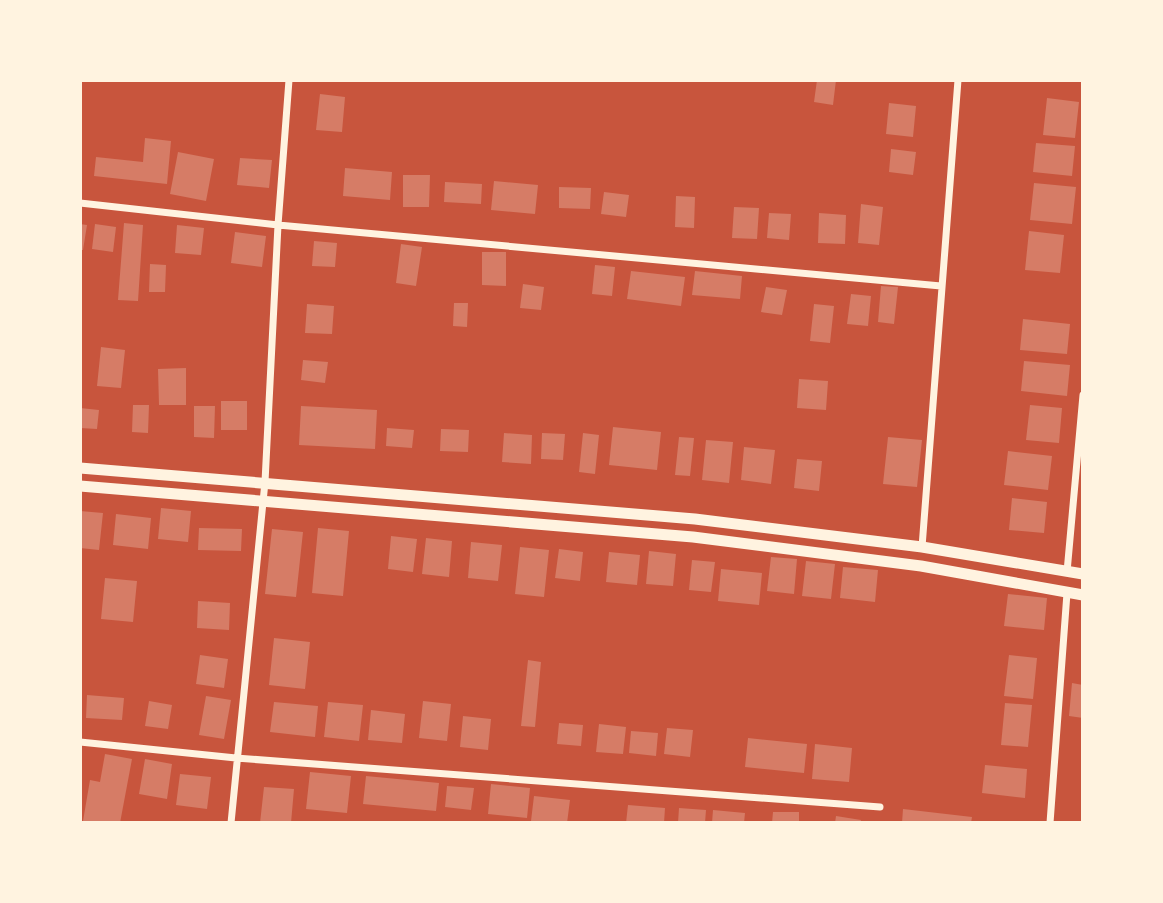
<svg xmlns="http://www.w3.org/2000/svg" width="1163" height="903" font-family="Helvetica,sans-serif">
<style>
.building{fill:#d67c66}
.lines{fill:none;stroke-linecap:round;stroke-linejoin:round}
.minor{stroke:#fff3e0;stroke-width:7}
.primary{stroke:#fff3e0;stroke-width:11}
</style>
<rect width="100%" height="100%" fill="#c8553d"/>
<path class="building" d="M 817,80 L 836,80 L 833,105 L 814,102 Z
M 320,94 L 345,97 L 342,132 L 316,130 Z
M 1047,98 L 1079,102 L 1075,138 L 1043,135 Z
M 889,103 L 916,106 L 913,137 L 886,134 Z
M 145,138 L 171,141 L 167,184 L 94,176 L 96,157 L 143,162 Z
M 1036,143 L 1075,146 L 1072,176 L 1033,172 Z
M 891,149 L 916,152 L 913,175 L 889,172 Z
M 178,152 L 214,159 L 206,201 L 170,194 Z
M 240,158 L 272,160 L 269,188 L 237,185 Z
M 345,168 L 392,172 L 390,200 L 343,196 Z
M 403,175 L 430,175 L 429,207 L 403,207 Z
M 494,181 L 538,185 L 535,214 L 491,210 Z
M 445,182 L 482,184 L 481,204 L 444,202 Z
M 1034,183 L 1076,187 L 1072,224 L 1030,220 Z
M 559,187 L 591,188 L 590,209 L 559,208 Z
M 604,192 L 629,195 L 626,217 L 601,214 Z
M 676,196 L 695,197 L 694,228 L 675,227 Z
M 861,204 L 883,207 L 879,245 L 858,243 Z
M 734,207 L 759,208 L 757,239 L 732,238 Z
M 769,213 L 791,214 L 789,240 L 767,238 Z
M 819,213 L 846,215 L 845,244 L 818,243 Z
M 124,223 L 143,225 L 138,301 L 118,300 Z
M 80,224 L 87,225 L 83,250 L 80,250 Z
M 95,224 L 116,227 L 113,252 L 92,249 Z
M 177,225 L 204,228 L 201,255 L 175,253 Z
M 1029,231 L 1064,235 L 1060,273 L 1025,270 Z
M 235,232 L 266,236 L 262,267 L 231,263 Z
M 314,241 L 337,243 L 335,267 L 312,266 Z
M 401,244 L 422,247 L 416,286 L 396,283 Z
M 482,252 L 506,252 L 506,286 L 482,285 Z
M 150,264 L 166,265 L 165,292 L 149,292 Z
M 595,265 L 615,267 L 612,296 L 592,294 Z
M 631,271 L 685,277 L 681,306 L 627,299 Z
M 695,271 L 742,276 L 740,299 L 692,295 Z
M 523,284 L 544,287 L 541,310 L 520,308 Z
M 881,286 L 898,287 L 894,324 L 878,322 Z
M 766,287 L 787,290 L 782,315 L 761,312 Z
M 851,294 L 871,296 L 868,326 L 847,324 Z
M 454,303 L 468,303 L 467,327 L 453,326 Z
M 307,304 L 334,306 L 332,334 L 305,333 Z
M 814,304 L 834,306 L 830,343 L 810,341 Z
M 1023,319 L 1070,324 L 1067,354 L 1020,350 Z
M 101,347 L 125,350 L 121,388 L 97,386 Z
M 303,360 L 328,362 L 325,383 L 301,380 Z
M 1024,361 L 1070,365 L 1067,396 L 1021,391 Z
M 186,368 L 186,405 L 159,405 L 158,369 Z
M 799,379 L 828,381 L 826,410 L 797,408 Z
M 221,401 L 247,401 L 247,430 L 221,430 Z
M 133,405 L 149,405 L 148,433 L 132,432 Z
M 1030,405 L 1062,408 L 1059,443 L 1026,440 Z
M 194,406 L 215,406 L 214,438 L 194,437 Z
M 301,406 L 377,410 L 375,449 L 299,445 Z
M 80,408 L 99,410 L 97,429 L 80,428 Z
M 613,427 L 661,432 L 657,470 L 609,465 Z
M 387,428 L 414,430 L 412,448 L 386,446 Z
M 441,429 L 469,430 L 468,452 L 440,451 Z
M 504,433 L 532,435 L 531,464 L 502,462 Z
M 542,433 L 565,434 L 563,460 L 541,459 Z
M 583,433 L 599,435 L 595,474 L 579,472 Z
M 679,437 L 694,438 L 690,476 L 675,475 Z
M 888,437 L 922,440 L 917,487 L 883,484 Z
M 706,440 L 733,442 L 729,483 L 702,480 Z
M 744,447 L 775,450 L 771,484 L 741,480 Z
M 1008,451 L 1052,456 L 1048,490 L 1004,485 Z
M 797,459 L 822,461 L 819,491 L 794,488 Z
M 1012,498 L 1047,502 L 1044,533 L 1009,530 Z
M 161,508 L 191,511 L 188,542 L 158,539 Z
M 80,511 L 103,513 L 99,550 L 80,548 Z
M 116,514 L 151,518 L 148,549 L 113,545 Z
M 199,528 L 242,529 L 241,551 L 198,550 Z
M 318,528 L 349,531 L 343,596 L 312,593 Z
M 272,529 L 303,532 L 296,597 L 265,594 Z
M 391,536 L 417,539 L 413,572 L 388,569 Z
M 426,538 L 452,541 L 449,577 L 422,574 Z
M 471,542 L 502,545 L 498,581 L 468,578 Z
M 520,547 L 549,550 L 544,597 L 515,594 Z
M 559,549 L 583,552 L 580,581 L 555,578 Z
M 649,551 L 676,554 L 673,586 L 646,584 Z
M 609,552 L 640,555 L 637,585 L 606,582 Z
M 771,557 L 797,559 L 794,594 L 767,591 Z
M 692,560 L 715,562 L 711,592 L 689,590 Z
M 806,561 L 835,564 L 831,599 L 802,596 Z
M 843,567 L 878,570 L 875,602 L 840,598 Z
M 721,569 L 762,573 L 759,605 L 718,601 Z
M 105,578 L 137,581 L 133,622 L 101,619 Z
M 1008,594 L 1047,598 L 1044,630 L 1004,626 Z
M 198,601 L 230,603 L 229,630 L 197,628 Z
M 274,638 L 310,642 L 305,689 L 269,685 Z
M 200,655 L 228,659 L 224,688 L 196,684 Z
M 1009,655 L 1037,658 L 1033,699 L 1004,696 Z
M 528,660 L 541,662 L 535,727 L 521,726 Z
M 1072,683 L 1083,685 L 1083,718 L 1069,716 Z
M 87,695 L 124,698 L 122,720 L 86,718 Z
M 206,696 L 231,700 L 224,739 L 199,735 Z
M 149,701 L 172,705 L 168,729 L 145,726 Z
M 423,701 L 451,704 L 447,741 L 419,738 Z
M 274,702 L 318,706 L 315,737 L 270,732 Z
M 328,702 L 363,705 L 359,741 L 324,737 Z
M 1005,703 L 1032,705 L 1028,747 L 1001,745 Z
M 371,710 L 405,714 L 402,743 L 368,740 Z
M 463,716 L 491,719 L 488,750 L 460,747 Z
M 559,723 L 583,725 L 581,746 L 557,744 Z
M 599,724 L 626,727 L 623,754 L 596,752 Z
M 667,728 L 693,730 L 690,757 L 664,754 Z
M 631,731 L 658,733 L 656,756 L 629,753 Z
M 748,738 L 807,744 L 804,773 L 745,767 Z
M 815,744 L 852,748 L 849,782 L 812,779 Z
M 105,754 L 132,759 L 120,823 L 83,821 L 90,780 L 100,782 Z
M 145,759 L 172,764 L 167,799 L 139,794 Z
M 985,765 L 1027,769 L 1025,798 L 982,793 Z
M 310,772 L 351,776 L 347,813 L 306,809 Z
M 180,774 L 211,777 L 207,809 L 176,805 Z
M 366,776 L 439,783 L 436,811 L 363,804 Z
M 491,784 L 530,788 L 527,818 L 488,814 Z
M 447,786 L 474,788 L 471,810 L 445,807 Z
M 264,787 L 294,789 L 291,823 L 260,823 Z
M 534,796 L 570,800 L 567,823 L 531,821 Z
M 628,805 L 665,808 L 664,823 L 626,823 Z
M 679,808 L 706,810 L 705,823 L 678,823 Z
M 903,809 L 972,817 L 971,823 L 902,823 Z
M 713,810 L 745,813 L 744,823 L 712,823 Z
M 773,812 L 799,812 L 799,823 L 772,823 Z
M 836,816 L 861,820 L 860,823 L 835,823 Z"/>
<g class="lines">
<path class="minor" d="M 80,203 L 278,225 L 941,286
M 922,547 L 958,80
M 1067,572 L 1083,395
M 80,742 L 236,758 L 880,807
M 231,823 L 265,482 L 278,225 L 289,80
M 1050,823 L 1067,593"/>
<path class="primary" d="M 80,468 L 695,519 L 922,547 L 1083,574
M 80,486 L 693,537 L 921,566 L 1083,595"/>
</g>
<rect width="1163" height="903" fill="none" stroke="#fff3e0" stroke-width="164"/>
</svg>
